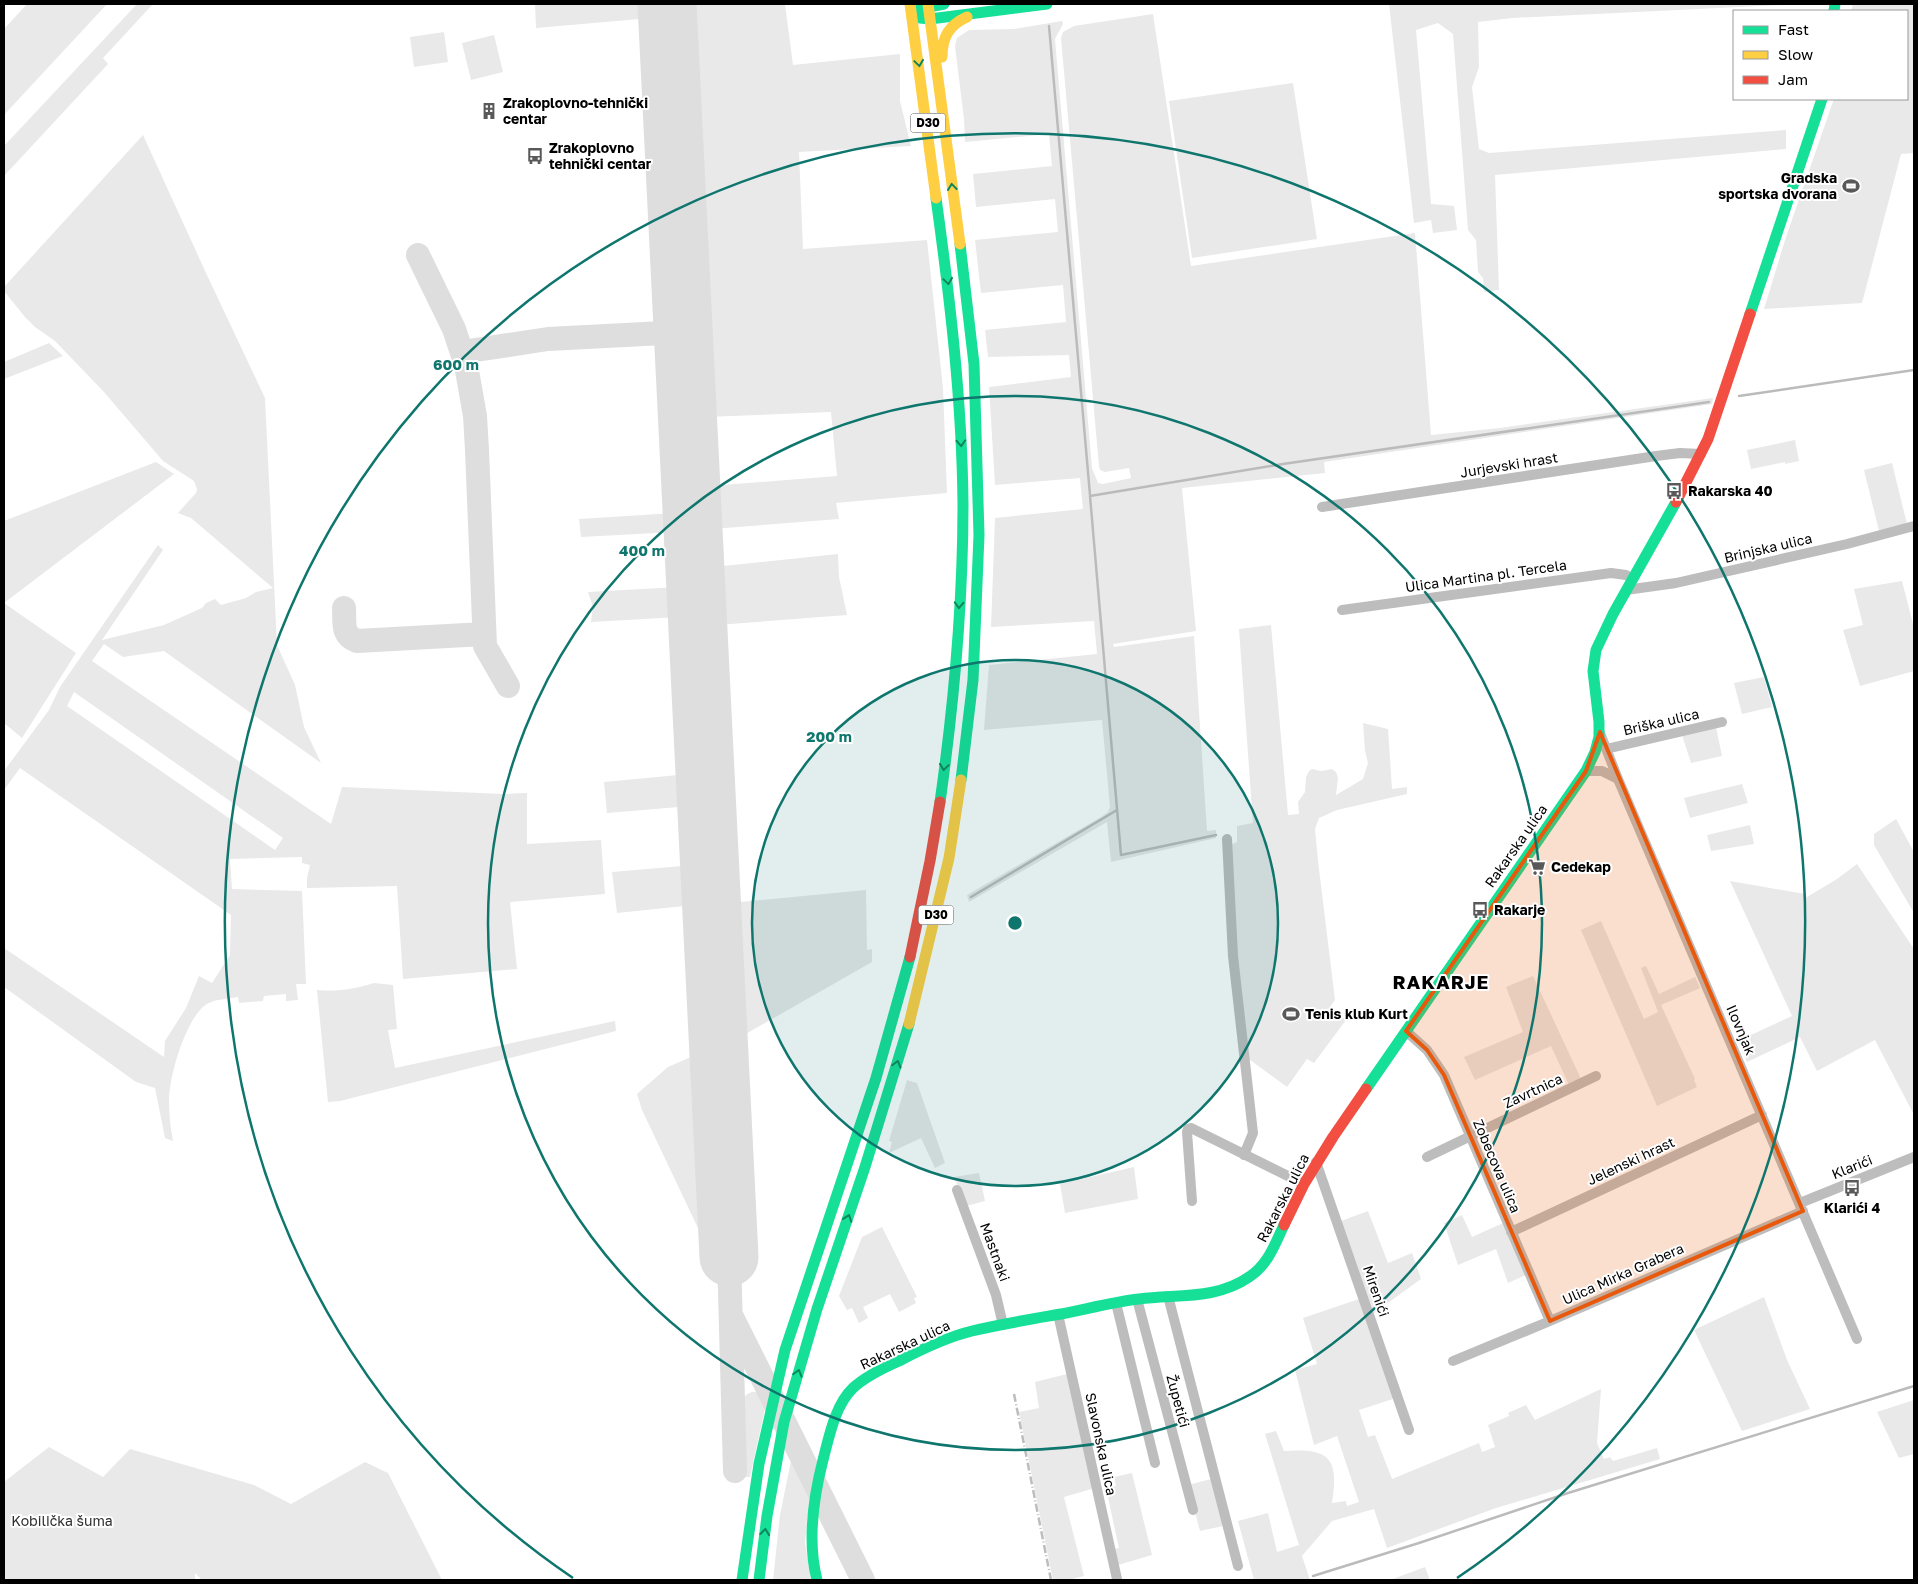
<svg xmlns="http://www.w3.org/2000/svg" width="1918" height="1584" font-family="'Golos Text',sans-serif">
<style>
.green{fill:#e9e9e9;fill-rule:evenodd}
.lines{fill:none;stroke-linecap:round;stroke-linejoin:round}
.stream{stroke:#bbb;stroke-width:2.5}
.taxiway{stroke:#dedede;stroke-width:24}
.runway{stroke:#dedede;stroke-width:59}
.street{stroke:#bdbdbd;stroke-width:10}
.fast{stroke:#16e098;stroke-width:11}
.slow{stroke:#ffcf43;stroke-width:11}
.jam{stroke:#f24e42;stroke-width:11}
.rail{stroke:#bdbdbd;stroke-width:2.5;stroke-dasharray:8 2.5 1 2.5;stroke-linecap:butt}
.oneway{stroke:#0d865b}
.marked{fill:#e8590c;fill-opacity:0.2;stroke:#e8590c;stroke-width:4;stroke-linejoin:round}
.ring{fill:none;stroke:#0f766e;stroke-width:2.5}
.labels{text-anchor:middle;stroke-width:4;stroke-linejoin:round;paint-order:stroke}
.shield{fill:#fff;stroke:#4c4c4c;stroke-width:1}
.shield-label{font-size:12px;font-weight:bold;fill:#000}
.poi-label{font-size:14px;font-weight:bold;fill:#000;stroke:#fff;text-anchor:start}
.street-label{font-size:14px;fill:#000;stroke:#fff}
.park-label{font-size:14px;fill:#2e2e2e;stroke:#fff}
.district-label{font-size:19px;font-weight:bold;letter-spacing:1px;fill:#000;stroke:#fff}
.centre{fill:#0f766e;stroke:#fff;stroke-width:2.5}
.ring-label{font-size:15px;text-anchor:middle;font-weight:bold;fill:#0f766e;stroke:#fff;stroke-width:4;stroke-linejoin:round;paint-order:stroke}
</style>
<rect width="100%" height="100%" fill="#fff"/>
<path class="green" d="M 27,4 L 107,4 L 4,115 L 4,29 Z
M 137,4 L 153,4 L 103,58 L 108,64 L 4,176 L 4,146 Z
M 535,4 L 651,4 L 651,18 L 536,28 Z
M 687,4 L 785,4 L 793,65 L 900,54 L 900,101 L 911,146 L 799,152 L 803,249 L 927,240 L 943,388 L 947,493 L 836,503 L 839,519 L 712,529 L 710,486 L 837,476 L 831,412 L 706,417 Z
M 1389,4 L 1802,4 L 1512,18 L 1478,22 L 1479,67 L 1472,87 L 1479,149 L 1489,153 L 1786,130 L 1786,149 L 1495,175 L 1499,290 L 1484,292 L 1483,278 L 1478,272 L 1476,240 L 1468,230 L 1453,34 L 1438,23 L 1416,30 L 1431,204 L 1454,206 L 1457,230 L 1433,233 L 1431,220 L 1414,223 Z
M 1853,4 L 1914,4 L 1914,153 L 1901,154 L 1862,303 L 1764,309 L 1786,237 L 1834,99 L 1907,99 L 1907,11 L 1851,11 Z
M 1153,14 L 1191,266 L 1415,233 L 1431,435 L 1500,428 L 1713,398 L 1712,404 L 1324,462 L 1325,473 L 1182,488 L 1196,631 L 1113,644 L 1114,647 L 1194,636 L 1207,831 L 1216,830 L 1216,838 L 1111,862 L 1107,822 L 969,902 L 967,895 L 1101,817 L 1108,812 L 1110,807 L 1102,720 L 984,730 L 989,665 L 1097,654 L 1094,621 L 991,627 L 995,518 L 1083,509 L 1080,478 L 995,485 L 989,387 L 1071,377 L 1069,355 L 988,357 L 985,330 L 1066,322 L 1063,285 L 981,293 L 975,240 L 1058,232 L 1055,199 L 976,207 L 973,174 L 1052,166 L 1049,134 L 965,142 L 964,119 L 955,46 L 957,38 L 969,30 L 1014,29 L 1062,21 L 1063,24 L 1055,39 L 1092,468 L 1098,483 L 1103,484 L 1131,478 L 1129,468 L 1105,472 L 1100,470 L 1099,466 L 1061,38 L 1063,32 L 1074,26 Z
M 444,32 L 448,62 L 414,67 L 410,37 Z
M 494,35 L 503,72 L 471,80 L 462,43 Z
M 1293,83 L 1317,239 L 1192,258 L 1169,101 Z
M 143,135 L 206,273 L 265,398 L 277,645 L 295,685 L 304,727 L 321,763 L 164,651 L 123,657 L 104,644 L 92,661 L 331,824 L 342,787 L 503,794 L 527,793 L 527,844 L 601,840 L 605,894 L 510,902 L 517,969 L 403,979 L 397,886 L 307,888 L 307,878 L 310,865 L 302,863 L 302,857 L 230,859 L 232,889 L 302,891 L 306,984 L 296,984 L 298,1000 L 286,1001 L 286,994 L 264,996 L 263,1001 L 239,1003 L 238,997 C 227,999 212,999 204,1006 C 185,1022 170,1074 169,1099 C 169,1112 170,1127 173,1141 L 165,1138 L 155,1088 L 136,1082 L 4,987 L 4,948 L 164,1057 L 165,1041 L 186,1008 L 199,976 L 212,983 L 230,955 L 231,915 L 20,768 L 4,790 L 4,771 L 49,710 L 60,687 L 158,545 L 163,550 L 102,640 L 164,625 L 202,608 L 206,603 L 215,599 L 221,605 L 246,598 L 256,592 L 273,588 L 191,518 L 178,513 L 196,493 L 197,489 L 194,481 L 163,461 L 104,392 L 55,341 L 35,327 L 25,317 L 4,291 L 4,287 ZM 74,692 L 283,838 L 275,850 L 67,706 Z
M 49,343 L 63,356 L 4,379 L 4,362 Z
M 1795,440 L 1799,461 L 1785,464 L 1785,462 L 1751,469 L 1747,450 Z
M 156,462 L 174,474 L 4,603 L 76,653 L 22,738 L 4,723 L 4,521 Z
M 1892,463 L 1907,524 L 1879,531 L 1864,470 Z
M 674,513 L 675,532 L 581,537 L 579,519 Z
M 838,554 L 839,577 L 847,615 L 717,625 L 713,567 Z
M 1902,581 L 1914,628 L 1914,671 L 1860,686 L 1843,630 L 1863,625 L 1854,589 Z
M 678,587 L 679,617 L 591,622 L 593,607 L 588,592 Z
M 1271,625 L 1288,815 L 1299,814 L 1298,802 L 1305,792 L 1306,777 L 1309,771 L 1312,769 L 1321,771 L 1332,769 L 1336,772 L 1338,778 L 1336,795 L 1363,779 L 1368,763 L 1365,751 L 1363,723 L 1388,729 L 1392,789 L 1407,787 L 1407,794 L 1337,810 L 1319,818 L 1315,829 L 1318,861 L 1335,1000 L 1330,1007 L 1346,1020 L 1314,1063 L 1307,1059 L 1287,1087 L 1246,1057 L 1237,955 L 1231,845 L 1237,842 L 1237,826 L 1253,823 L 1239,629 Z
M 1764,677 L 1772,707 L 1742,714 L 1734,683 Z
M 1716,727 L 1722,756 L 1691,763 L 1682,735 Z
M 689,774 L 691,806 L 607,813 L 604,782 Z
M 1742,784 L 1748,803 L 1690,818 L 1684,798 Z
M 1896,819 L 1914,852 L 1914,913 L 1874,845 L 1874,834 Z
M 1750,825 L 1754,844 L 1711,851 L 1707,835 Z
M 1857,864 L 1914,949 L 1914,1112 L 1913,1113 L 1875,1040 L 1817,1071 L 1800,1037 L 1747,1062 L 1738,1041 L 1792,1016 L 1730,881 L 1805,894 L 1807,897 L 1837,879 Z
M 694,865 L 694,905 L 617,913 L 612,872 Z
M 866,890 L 867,950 L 872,949 L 872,962 L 737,1039 L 730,903 Z
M 1601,921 L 1644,1019 L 1658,1012 L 1641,968 L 1646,966 L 1659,994 L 1695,977 L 1700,988 L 1661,1005 L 1695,1079 L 1694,1080 L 1697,1087 L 1657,1106 L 1581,930 Z
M 1533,976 L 1581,1079 L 1569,1085 L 1551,1046 L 1475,1080 L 1464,1057 L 1523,1032 L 1506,987 Z
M 374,983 L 393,985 L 397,1029 L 388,1030 L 395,1068 L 615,1021 L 616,1031 L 340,1101 L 328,1102 L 317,990 C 338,992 354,989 374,983 Z
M 700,1053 L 709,1246 L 707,1247 L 642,1110 L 637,1094 L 668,1067 Z
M 907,1080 L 917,1083 L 945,1163 L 935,1168 L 921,1138 L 889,1153 L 892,1142 L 889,1141 Z
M 1134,1167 L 1138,1199 L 1065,1213 L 1060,1184 Z
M 979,1173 L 985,1201 L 966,1206 L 954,1177 Z
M 1368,1211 L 1388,1263 L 1412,1253 L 1421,1279 L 1374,1313 L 1341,1221 Z
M 1462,1215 L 1472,1237 L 1503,1223 L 1526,1275 L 1508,1283 L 1496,1249 L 1458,1265 L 1444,1223 Z
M 882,1227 L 917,1297 L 914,1298 L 916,1303 L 899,1312 L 890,1294 L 863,1307 L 868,1318 L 859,1323 L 852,1308 L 847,1310 L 839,1296 L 862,1237 Z
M 1764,1297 L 1787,1360 L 1810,1409 L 1742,1431 L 1694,1330 Z
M 1362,1298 L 1396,1398 L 1359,1410 L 1368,1437 L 1375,1435 L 1392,1479 L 1479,1443 L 1482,1452 L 1495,1447 L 1488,1425 L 1509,1416 L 1508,1413 L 1526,1405 L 1535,1420 L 1601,1389 L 1597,1443 L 1604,1459 L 1610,1457 L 1613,1461 L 1657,1448 L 1660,1459 L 1496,1508 L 1387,1548 L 1374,1509 L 1332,1521 L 1302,1556 L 1310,1580 L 1254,1580 L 1238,1521 L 1268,1513 L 1277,1552 L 1299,1545 L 1265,1434 L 1276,1431 L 1284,1451 C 1330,1448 1339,1458 1332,1503 L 1346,1501 L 1347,1506 L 1359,1502 L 1337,1436 L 1314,1445 L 1295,1370 L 1317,1364 L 1303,1318 Z
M 1067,1374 L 1095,1488 L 1064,1497 L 1084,1576 L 1068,1580 L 1053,1580 L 1019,1412 L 1039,1408 L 1035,1382 Z
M 752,1392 C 760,1392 763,1394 767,1400 L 750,1477 L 741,1477 L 743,1399 L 747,1394 Z
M 1914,1400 L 1914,1454 L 1899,1458 L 1877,1412 Z
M 49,1447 L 103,1477 L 130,1449 L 254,1485 L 291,1504 L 365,1462 L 388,1473 L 442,1580 L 202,1580 L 195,1573 L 195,1580 L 4,1580 L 4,1482 Z
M 793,1451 L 812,1491 L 807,1520 L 805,1543 L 811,1580 L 773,1580 L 780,1515 Z
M 1132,1473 L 1152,1555 L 1118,1565 L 1114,1549 L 1119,1548 L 1106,1488 L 1116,1486 L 1114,1477 Z
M 1211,1479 L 1223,1526 L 1200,1531 L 1188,1485 Z
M 1425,1567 L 1430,1580 L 1390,1580 Z"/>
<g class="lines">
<path class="stream" d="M 1049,26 L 1090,495
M 1739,396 L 1914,370
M 1216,835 L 1121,855 L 1090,496 L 1283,464 L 1709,402
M 971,897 L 1117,810
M 1313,1576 L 1419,1543 L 1568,1493 L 1914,1386"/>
<path class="taxiway" d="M 418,255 L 454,329 L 466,365 L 475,416 L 477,450 L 485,646 L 508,686
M 462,352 L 548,339 L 683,332
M 344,608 C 345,623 341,635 357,641 L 484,634
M 729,1257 L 735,1471
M 731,1315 L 863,1580"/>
<path class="runway" d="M 667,4 L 729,1257"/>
<path class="street" d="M 1322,507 L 1656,456 L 1680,453 L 1701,454
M 1626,590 L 1676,583 L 1847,544 L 1914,526
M 1342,610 L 1611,573 L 1626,575 L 1633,579
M 1600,733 L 1618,779 L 1857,1339
M 1606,749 L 1722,722
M 1586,771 L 1602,771 L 1618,779
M 1227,839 L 1233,956 L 1253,1133 L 1244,1155
M 1406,1031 L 1427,1050 L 1444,1075 L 1550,1321
M 1427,1157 L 1596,1076
M 1316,1162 L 1409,1430
M 957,1190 L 996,1295 L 1003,1325
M 1192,1201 L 1187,1132 L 1188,1129 L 1191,1128 L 1304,1184
M 1800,1203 L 1914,1157
M 1511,1232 L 1762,1115
M 1168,1296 L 1238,1566
M 1137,1299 L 1193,1510
M 1116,1303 L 1155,1463
M 1058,1314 L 1117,1579
M 1453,1361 L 1550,1321 L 1803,1211"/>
<path class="fast" d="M 919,9 L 944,4
M 1834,11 L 1835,4
M 920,18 L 930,19 L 1047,4
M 936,198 C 950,299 962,401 963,504 C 963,604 954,703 940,802
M 960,244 L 974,364 L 979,535 L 973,680 L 961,780
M 1750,314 L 1822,99
M 1366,1089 L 1586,771 L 1595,752 L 1599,737 L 1599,722 L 1593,671 L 1596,650 L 1613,614 L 1676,502
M 742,1580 L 759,1464 L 785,1350 L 876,1078 L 910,957
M 759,1580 L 767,1516 L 784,1422 L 817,1309 L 865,1167 L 909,1024
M 817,1580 C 807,1541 813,1499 823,1460 C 829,1437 835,1405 853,1388 C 866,1376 883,1368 899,1361 C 922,1349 947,1337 972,1331 C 1001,1324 1032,1319 1061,1314 C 1087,1309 1113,1302 1139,1299 C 1177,1294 1216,1300 1249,1277 C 1268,1265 1275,1244 1284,1225"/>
<path class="slow" d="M 910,4 L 936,198
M 928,4 L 960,244
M 942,57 C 942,37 949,25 967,17
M 909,1024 L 949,858 L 961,780"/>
<path class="jam" d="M 1676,502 L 1708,439 L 1750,314
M 910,957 L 930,861 L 940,802
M 1284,1225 L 1304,1184 L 1333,1137 L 1366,1089"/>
<path class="rail" d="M 1014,1394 L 1051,1580"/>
</g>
<defs><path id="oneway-chevron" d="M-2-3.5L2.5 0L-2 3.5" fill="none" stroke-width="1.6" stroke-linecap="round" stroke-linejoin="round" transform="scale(1.25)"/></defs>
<g class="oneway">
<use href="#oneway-chevron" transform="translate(919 63) rotate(82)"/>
<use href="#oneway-chevron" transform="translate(952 187) rotate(-97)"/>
<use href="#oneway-chevron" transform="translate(948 281) rotate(82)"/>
<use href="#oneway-chevron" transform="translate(961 443) rotate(87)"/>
<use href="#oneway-chevron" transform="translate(959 605) rotate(93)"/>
<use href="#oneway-chevron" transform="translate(944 767) rotate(98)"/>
<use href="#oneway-chevron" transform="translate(897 1064) rotate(-74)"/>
<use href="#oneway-chevron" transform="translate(848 1218) rotate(-71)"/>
<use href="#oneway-chevron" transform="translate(798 1373) rotate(-74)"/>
<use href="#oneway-chevron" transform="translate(765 1532) rotate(-83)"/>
</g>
<path class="marked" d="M 1600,732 L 1803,1211 L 1550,1321 L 1444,1075 L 1427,1050 L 1406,1031 L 1586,771 Z"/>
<circle cx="1015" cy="923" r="263" fill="#0f766e" fill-opacity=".12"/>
<g class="ring">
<circle cx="1015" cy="923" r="263"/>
<circle cx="1015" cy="923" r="527"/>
<path d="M573 1578A790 790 0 1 1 1457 1578"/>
</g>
<defs>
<g id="building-bare" transform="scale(1.35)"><path d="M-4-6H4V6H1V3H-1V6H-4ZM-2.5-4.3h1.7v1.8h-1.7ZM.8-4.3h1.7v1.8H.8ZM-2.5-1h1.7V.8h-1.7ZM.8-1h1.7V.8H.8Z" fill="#595959" stroke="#fff" stroke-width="2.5" paint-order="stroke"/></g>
<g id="bus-bare" transform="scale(1.35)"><path d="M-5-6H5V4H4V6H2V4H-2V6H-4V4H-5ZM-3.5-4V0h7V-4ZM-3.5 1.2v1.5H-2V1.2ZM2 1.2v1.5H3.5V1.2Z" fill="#595959" stroke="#fff" stroke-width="2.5" paint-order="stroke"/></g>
<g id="stadium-bare" transform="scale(1.35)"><path d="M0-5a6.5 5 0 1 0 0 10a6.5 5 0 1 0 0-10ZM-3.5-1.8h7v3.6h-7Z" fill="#595959" stroke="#fff" stroke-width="2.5" paint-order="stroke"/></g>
<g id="supermarket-bare" transform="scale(1.35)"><path d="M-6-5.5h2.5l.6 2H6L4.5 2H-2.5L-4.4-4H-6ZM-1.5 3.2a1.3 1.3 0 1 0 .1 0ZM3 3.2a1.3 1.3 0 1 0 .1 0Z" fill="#595959" stroke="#fff" stroke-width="2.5" paint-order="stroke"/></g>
</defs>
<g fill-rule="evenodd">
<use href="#building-bare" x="489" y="111"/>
<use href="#bus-bare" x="535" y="156"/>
<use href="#stadium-bare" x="1851" y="186"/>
<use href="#bus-bare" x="1674" y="491"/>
<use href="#supermarket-bare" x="1537" y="867"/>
<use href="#bus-bare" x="1480" y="910"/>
<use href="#stadium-bare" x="1291" y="1014"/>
<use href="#bus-bare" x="1852" y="1188"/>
</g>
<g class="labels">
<g class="shield">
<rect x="910.5" y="113.5" width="35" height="19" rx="4"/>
<rect x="918.5" y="905.5" width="35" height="19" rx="4"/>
</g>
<g class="shield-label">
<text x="928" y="127">D30</text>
<text x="936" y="919">D30</text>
</g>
<g class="poi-label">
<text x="503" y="108">Zrakoplovno-tehnički<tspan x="503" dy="16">centar</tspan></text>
<text x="549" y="153">Zrakoplovno<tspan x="549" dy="16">tehnički centar</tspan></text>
<text x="1837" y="183" text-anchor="end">Gradska<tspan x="1837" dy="16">sportska dvorana</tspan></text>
<text x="1688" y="496">Rakarska 40</text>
<text x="1551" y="872">Cedekap</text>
<text x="1494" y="915">Rakarje</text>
<text x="1305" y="1019">Tenis klub Kurt</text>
<text x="1852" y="1213" text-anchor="middle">Klarići 4</text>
</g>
<g class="street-label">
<text transform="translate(1509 465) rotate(-9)" y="5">Jurjevski hrast</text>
<text transform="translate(1768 548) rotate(-13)" y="5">Brinjska ulica</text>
<text transform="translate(1486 576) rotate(-8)" y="5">Ulica Martina pl. Tercela</text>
<text transform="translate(1661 722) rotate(-13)" y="5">Briška ulica</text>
<text transform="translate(1516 846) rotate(-55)" y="5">Rakarska ulica</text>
<text transform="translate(1741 1030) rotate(67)" y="5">Ilovnjak</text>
<text transform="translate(1533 1091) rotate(-25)" y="5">Zavrtnica</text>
<text transform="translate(1631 1161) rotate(-25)" y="5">Jelenski hrast</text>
<text transform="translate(1497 1166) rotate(67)" y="5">Zobecova ulica</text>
<text transform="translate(1852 1167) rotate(-22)" y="5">Klarići</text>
<text transform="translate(1283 1198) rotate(-63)" y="5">Rakarska ulica</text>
<text transform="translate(995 1252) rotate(70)" y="5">Mastnaki</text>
<text transform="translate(1623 1274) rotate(-24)" y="5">Ulica Mirka Grabera</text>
<text transform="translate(1376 1291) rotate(71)" y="5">Mirenići</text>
<text transform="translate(905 1345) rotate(-25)" y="5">Rakarska ulica</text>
<text transform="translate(1178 1401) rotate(75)" y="5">Župetići</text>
<text transform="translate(1101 1444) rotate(78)" y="5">Slavonska ulica</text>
</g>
<g class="park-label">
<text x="62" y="1526">Kobilička šuma</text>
</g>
<g class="district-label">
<text x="1441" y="989">RAKARJE</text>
</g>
</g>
<circle cx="1015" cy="923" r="8" class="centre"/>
<g class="ring-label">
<text x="456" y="370">600 m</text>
<text x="642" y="556">400 m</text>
<text x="829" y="742">200 m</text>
</g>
<rect width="1918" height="1584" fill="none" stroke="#000000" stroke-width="10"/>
<rect x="1733" y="10" width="175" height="90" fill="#ffffff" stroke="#999999"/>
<rect x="1743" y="26" width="25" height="8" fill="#16e098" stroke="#999999"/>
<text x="1778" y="35" font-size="15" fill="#000000">Fast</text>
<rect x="1743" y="51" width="25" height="8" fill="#ffcf43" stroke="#999999"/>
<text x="1778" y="60" font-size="15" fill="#000000">Slow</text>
<rect x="1743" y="76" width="25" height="8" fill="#f24e42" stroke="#999999"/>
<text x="1778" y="85" font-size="15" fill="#000000">Jam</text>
</svg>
